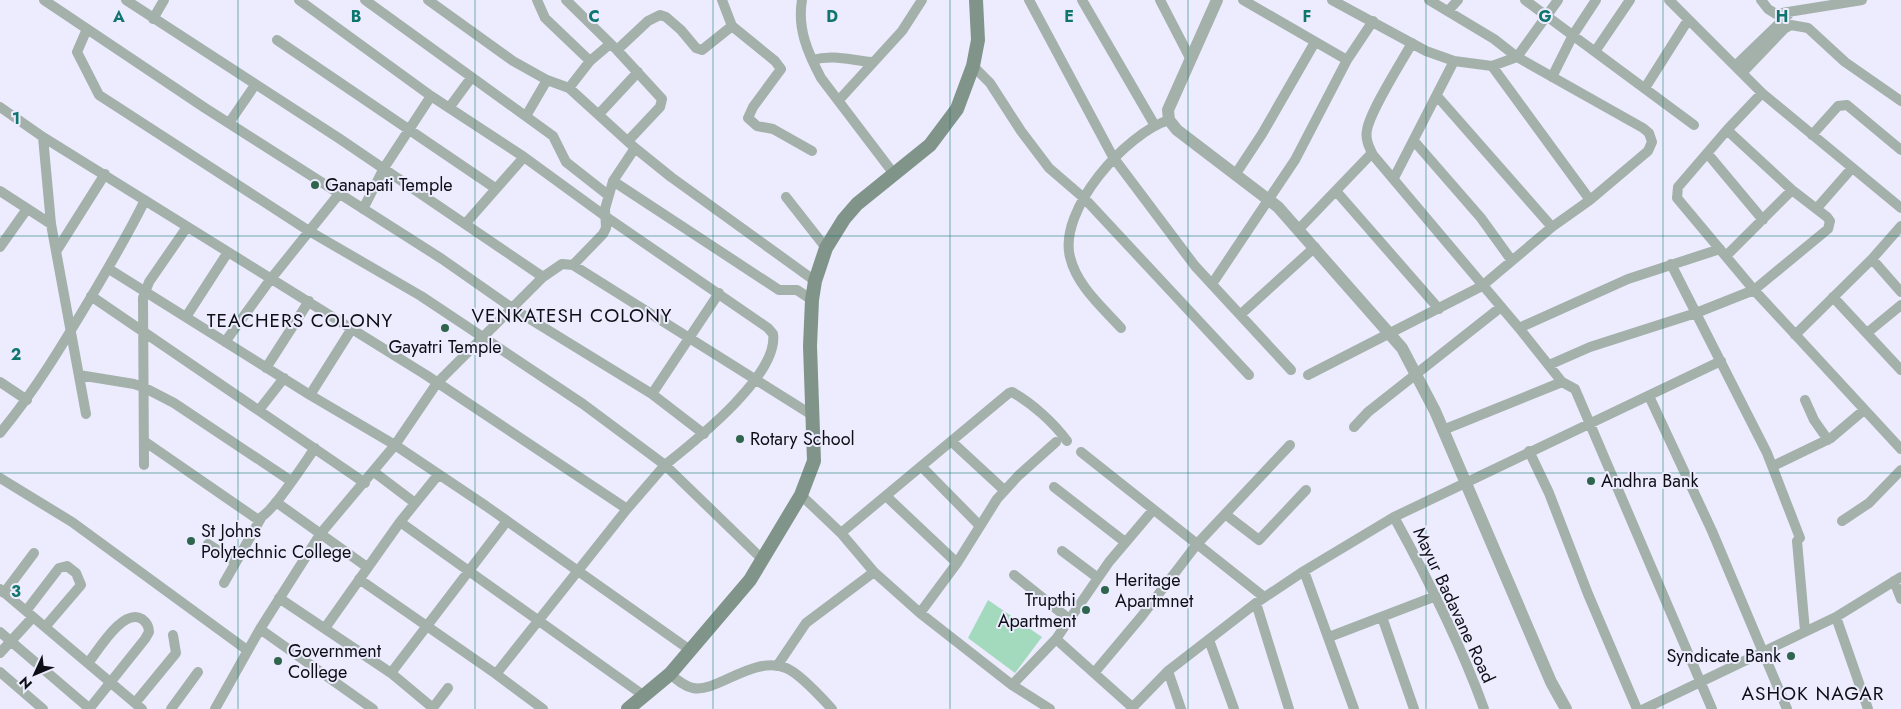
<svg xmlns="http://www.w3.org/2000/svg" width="1901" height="709" font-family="Jost,sans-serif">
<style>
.green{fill:#a3dabe}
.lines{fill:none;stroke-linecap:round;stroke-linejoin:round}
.minor{stroke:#a4b1aa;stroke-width:10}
.tertiary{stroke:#a4b1aa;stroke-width:12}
.secondary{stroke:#809489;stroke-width:14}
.grid{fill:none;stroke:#0f766e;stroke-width:1;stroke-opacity:0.55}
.poi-dot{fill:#2e654c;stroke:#ececfe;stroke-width:2}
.labels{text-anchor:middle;stroke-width:4;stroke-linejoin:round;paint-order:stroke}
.poi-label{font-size:18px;fill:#0e0e17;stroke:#ececfe;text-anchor:start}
.street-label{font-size:18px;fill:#0e0e17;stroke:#ececfe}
.neighbourhood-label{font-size:19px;letter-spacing:1px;fill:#0e0e17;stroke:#ececfe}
.grid-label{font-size:16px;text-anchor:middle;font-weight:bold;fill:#0f766e;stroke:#ececfe;stroke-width:4;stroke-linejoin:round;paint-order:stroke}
</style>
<rect width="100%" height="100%" fill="#ececfe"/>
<path class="green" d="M 988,600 L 1042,637 L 1015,673 L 968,638 Z"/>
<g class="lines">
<path class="minor" d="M 44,0 L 205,108 L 442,259 L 512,308 L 652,394 L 704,434
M 126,0 L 340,139 L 543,277
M 365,0 L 553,136 L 566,162 L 608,195
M 428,0 L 513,61 L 547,80 L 569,88 L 635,148 L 671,177 L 815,281
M 537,0 L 545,18 L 590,61
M 566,0 L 617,50 L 662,99 L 660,107 L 628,141
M 722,0 L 732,26 L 775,61 L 781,69 L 753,107 L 748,118 L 757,126 L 773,129 L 812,151
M 802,0 C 797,29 808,53 821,78 L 894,174
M 1029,0 L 1113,157 L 1195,266 L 1291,370
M 1082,0 L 1154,124
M 1160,0 L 1191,60
M 1243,0 L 1347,60 L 1373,21
M 1332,0 L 1426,51 L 1454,61 L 1492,66 L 1517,57 L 1558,0
M 1525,0 L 1694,125
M 1669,0 L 1762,93 L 1901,208
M 1761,0 L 1768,9 L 1776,14 L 1862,0
M 1448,11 L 1458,0
M 153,19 L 164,0
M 87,29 L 77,52 L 99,95 L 309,231 L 421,296 L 583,404 L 665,465 C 695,441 779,375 773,334 L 768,328 L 605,216 L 524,157 L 431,96 L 299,0
M 277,40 L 495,188
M 1412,43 C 1401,63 1370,111 1367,130 C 1365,139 1369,147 1373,155 L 1519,328 L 1628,279 L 1720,249
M 617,50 L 648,21 L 660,15 L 666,17 L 681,30 L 696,48 L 702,50 L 732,26
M 1596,50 L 1630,0
M 812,60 C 834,54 849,60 872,62
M 973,66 L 990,83 L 1021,131 L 1049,168 L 1085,199 L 1249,375
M 1492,66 L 1590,200
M 1735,66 L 1791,12
M 1742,73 L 1784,29 L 1791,25 L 1808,28 L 1845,62 L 1901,101
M 1552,77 L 1573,35 L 1596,0
M 569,88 L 590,61 L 610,44
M 1645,88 L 1688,20
M 1762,93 L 1727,130 L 1678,187 L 1677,198 L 1754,290 L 1901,449
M 1437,96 L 1552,227
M 839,100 L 902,31 L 922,0
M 0,107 L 43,137 L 426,375 L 627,509
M 449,108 L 471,78
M 599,114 L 638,72
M 526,116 L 547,80
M 229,123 L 255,85
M 1812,135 L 1838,106 L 1847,105 L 1901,150
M 43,137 L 51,224 L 86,414
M 1414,141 L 1481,218 L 1512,261
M 1707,153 L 1763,220
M 1235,175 L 1262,134 L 1315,42
M 1394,178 L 1454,61
M 613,181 L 779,290 L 797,290 L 812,300
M 0,191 L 51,224
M 1336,191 L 1439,309
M 786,197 L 826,248
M 1817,208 L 1852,168
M 363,209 L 384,168 L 431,96
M 466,223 L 524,157
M 1901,226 L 1872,259 L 1901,292
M 1299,229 L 1372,153
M 0,247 L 27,209
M 57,250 L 105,174
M 1727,255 L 1792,190
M 1671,264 L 1767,453 L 1800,538
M 573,265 L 603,234 L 606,228 L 605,209 L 613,181 L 635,148
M 109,269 L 310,395 L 395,445 L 486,506 L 690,650
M 1212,284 L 1295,160 L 1347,60
M 91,296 L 365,483
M 1833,297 L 1901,370
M 1240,315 L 1315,247
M 186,317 L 228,252
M 1121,328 C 1102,307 1077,286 1070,257 C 1058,210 1126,133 1169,120
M 1519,328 L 1562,382 L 1575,389 L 1712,709
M 1867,333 L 1901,305
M 1795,335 L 1872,259
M 225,342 L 270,280 L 339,194
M 1549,365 L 1590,347 L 1696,313 L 1754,290 L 1828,229 L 1830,221 L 1827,217 L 1792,190 L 1727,130
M 266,368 L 309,301
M 79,375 L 134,384 L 143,387 L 174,403 L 291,481
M 1308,375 L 1482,286 L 1552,227 L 1590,200 L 1648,151 L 1652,142 L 1649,133 L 1643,128 L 1517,57 L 1494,39 L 1429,0
M 0,382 L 27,400
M 652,394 L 719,293
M 310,395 L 351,330
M 1649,396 L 1712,531 L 1787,709
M 1805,400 L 1814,420 L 1828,440
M 259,410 L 284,378
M 1354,427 L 1368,412 L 1501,307
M 1443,430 L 1562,382
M 0,433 C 35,391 63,344 91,297 C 110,265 129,233 145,200
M 144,441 L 257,519 C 270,517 305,462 315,448
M 952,442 L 1004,490
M 1529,451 L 1549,493 L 1588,594 L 1637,709
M 1081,452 L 1264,597
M 144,465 L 143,298 L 149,282 L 187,227
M 1773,466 L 1831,438 L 1864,410
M 922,467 L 980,526
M 374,472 L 415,503
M 0,478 L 72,522 L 247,650
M 1054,487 L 1125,542
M 801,495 L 841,533 L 874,572 L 920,613 L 1012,685 L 1050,709
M 886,496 L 957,563
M 276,502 L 367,567
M 1225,514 L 1259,540 L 1306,490
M 1394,517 C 1428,579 1460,642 1484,709
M 1842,521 L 1869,503 L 1901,470
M 400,522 L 643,695
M 841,533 L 1009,393 L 1012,392 C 1032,403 1054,423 1067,441
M 1797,541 L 1805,631
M 208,544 L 236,562
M 1062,551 L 1098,578
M 1304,571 L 1354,709
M 1014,575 L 1069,619
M 359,579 L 496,674 L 543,709
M 1894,581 L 1901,599
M 224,583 L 261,518
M 0,589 L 142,709
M 4,593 L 34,553
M 279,598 L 391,673 L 433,708
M 1256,603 L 1289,709
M 26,611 L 59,568 L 67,566 L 76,573 L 81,585 L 45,627
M 920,613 L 957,563 L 997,499 L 1018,476 L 1056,442
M 1382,617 L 1414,709
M 1836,617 L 1868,709
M 325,628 L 400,522 L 438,475
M 260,629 L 373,709
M 0,632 L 90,709
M 1329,637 L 1436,596
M 1056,639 L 1132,707
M 1209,640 L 1234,709
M 0,653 L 33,617
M 88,663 C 98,651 123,607 142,619 C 146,622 149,626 149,632 L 145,639 L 89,709
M 777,666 L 806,623 L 874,572
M 1168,671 L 1181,709
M 0,672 L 43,709
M 391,673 L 507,521
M 1094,673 L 1141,617 L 1197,544 L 1290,445
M 496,674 L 627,509 L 665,465 L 762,559
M 670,674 C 677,680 684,686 693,688 C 717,693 753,655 786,668 C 799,673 822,698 832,709
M 1012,685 L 1056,639 L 1109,562 L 1153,510
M 135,703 L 176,653 L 173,635
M 171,709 L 198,672
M 215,709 L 260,629 L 321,533 L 395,445 L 437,383 L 543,277 L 562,264 L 573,265 L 812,415
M 432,709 L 448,688
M 1131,709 L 1168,671 L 1256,603 L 1304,571 L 1394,517 L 1721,361
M 1644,709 L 1836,617 L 1901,577"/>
<path class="tertiary" d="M 1217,0 L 1168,110 L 1169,120 L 1177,130 L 1278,207 L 1402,348 L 1435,411 L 1551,682 L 1566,709"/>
<path class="secondary" d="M 628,709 L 670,674 L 750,580 L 801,495 L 814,461 L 810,346 L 812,300 L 815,281 L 826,248 L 844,219 L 857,204 L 930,145 L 957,109 L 973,66 L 978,40 L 976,0"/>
</g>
<path class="grid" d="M 238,0 L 238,709M 475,0 L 475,709M 713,0 L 713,709M 950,0 L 950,709M 1188,0 L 1188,709M 1426,0 L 1426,709M 1663,0 L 1663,709M 0,236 L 1901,236M 0,473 L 1901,473"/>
<g class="poi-dot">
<circle cx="315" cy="185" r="5"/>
<circle cx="445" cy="328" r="5"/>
<circle cx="740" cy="439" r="5"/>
<circle cx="1591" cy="481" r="5"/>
<circle cx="191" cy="541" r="5"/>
<circle cx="1105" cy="590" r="5"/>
<circle cx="1086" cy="610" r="5"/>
<circle cx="1791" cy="656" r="5"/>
<circle cx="278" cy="661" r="5"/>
</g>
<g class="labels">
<g class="poi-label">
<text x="325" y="191">Ganapati Temple</text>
<text x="445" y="353" text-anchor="middle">Gayatri Temple</text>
<text x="750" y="445">Rotary School</text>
<text x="1601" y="487">Andhra Bank</text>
<text x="201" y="537">St Johns<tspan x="201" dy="21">Polytechnic College</tspan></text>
<text x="1115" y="586">Heritage<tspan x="1115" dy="21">Apartmnet</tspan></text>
<text x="1076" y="606" text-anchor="end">Trupthi<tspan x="1076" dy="21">Apartment</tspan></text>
<text x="288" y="657">Government<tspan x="288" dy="21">College</tspan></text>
<text x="1781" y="662" text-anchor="end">Syndicate Bank</text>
</g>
<g class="street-label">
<text transform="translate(1454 605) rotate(65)" y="6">Mayur Badavane Road</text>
</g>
<g class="neighbourhood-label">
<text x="572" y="322">VENKATESH COLONY</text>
<text x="300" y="327">TEACHERS COLONY</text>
<text x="1813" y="700">ASHOK NAGAR</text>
</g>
</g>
<g class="grid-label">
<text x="119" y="22">A</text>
<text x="356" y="22">B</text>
<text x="594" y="22">C</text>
<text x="832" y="22">D</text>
<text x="1069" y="22">E</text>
<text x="1307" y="22">F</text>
<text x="1545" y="22">G</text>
<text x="1782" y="22">H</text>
<text x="16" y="124">1</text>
<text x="16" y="360">2</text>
<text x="16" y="597">3</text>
</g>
<g transform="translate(35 674) rotate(226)" stroke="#ececfe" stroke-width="4" paint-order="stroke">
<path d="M0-4L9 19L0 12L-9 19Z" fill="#0e0e17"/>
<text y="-8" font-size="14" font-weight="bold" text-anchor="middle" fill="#0e0e17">N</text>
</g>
</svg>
